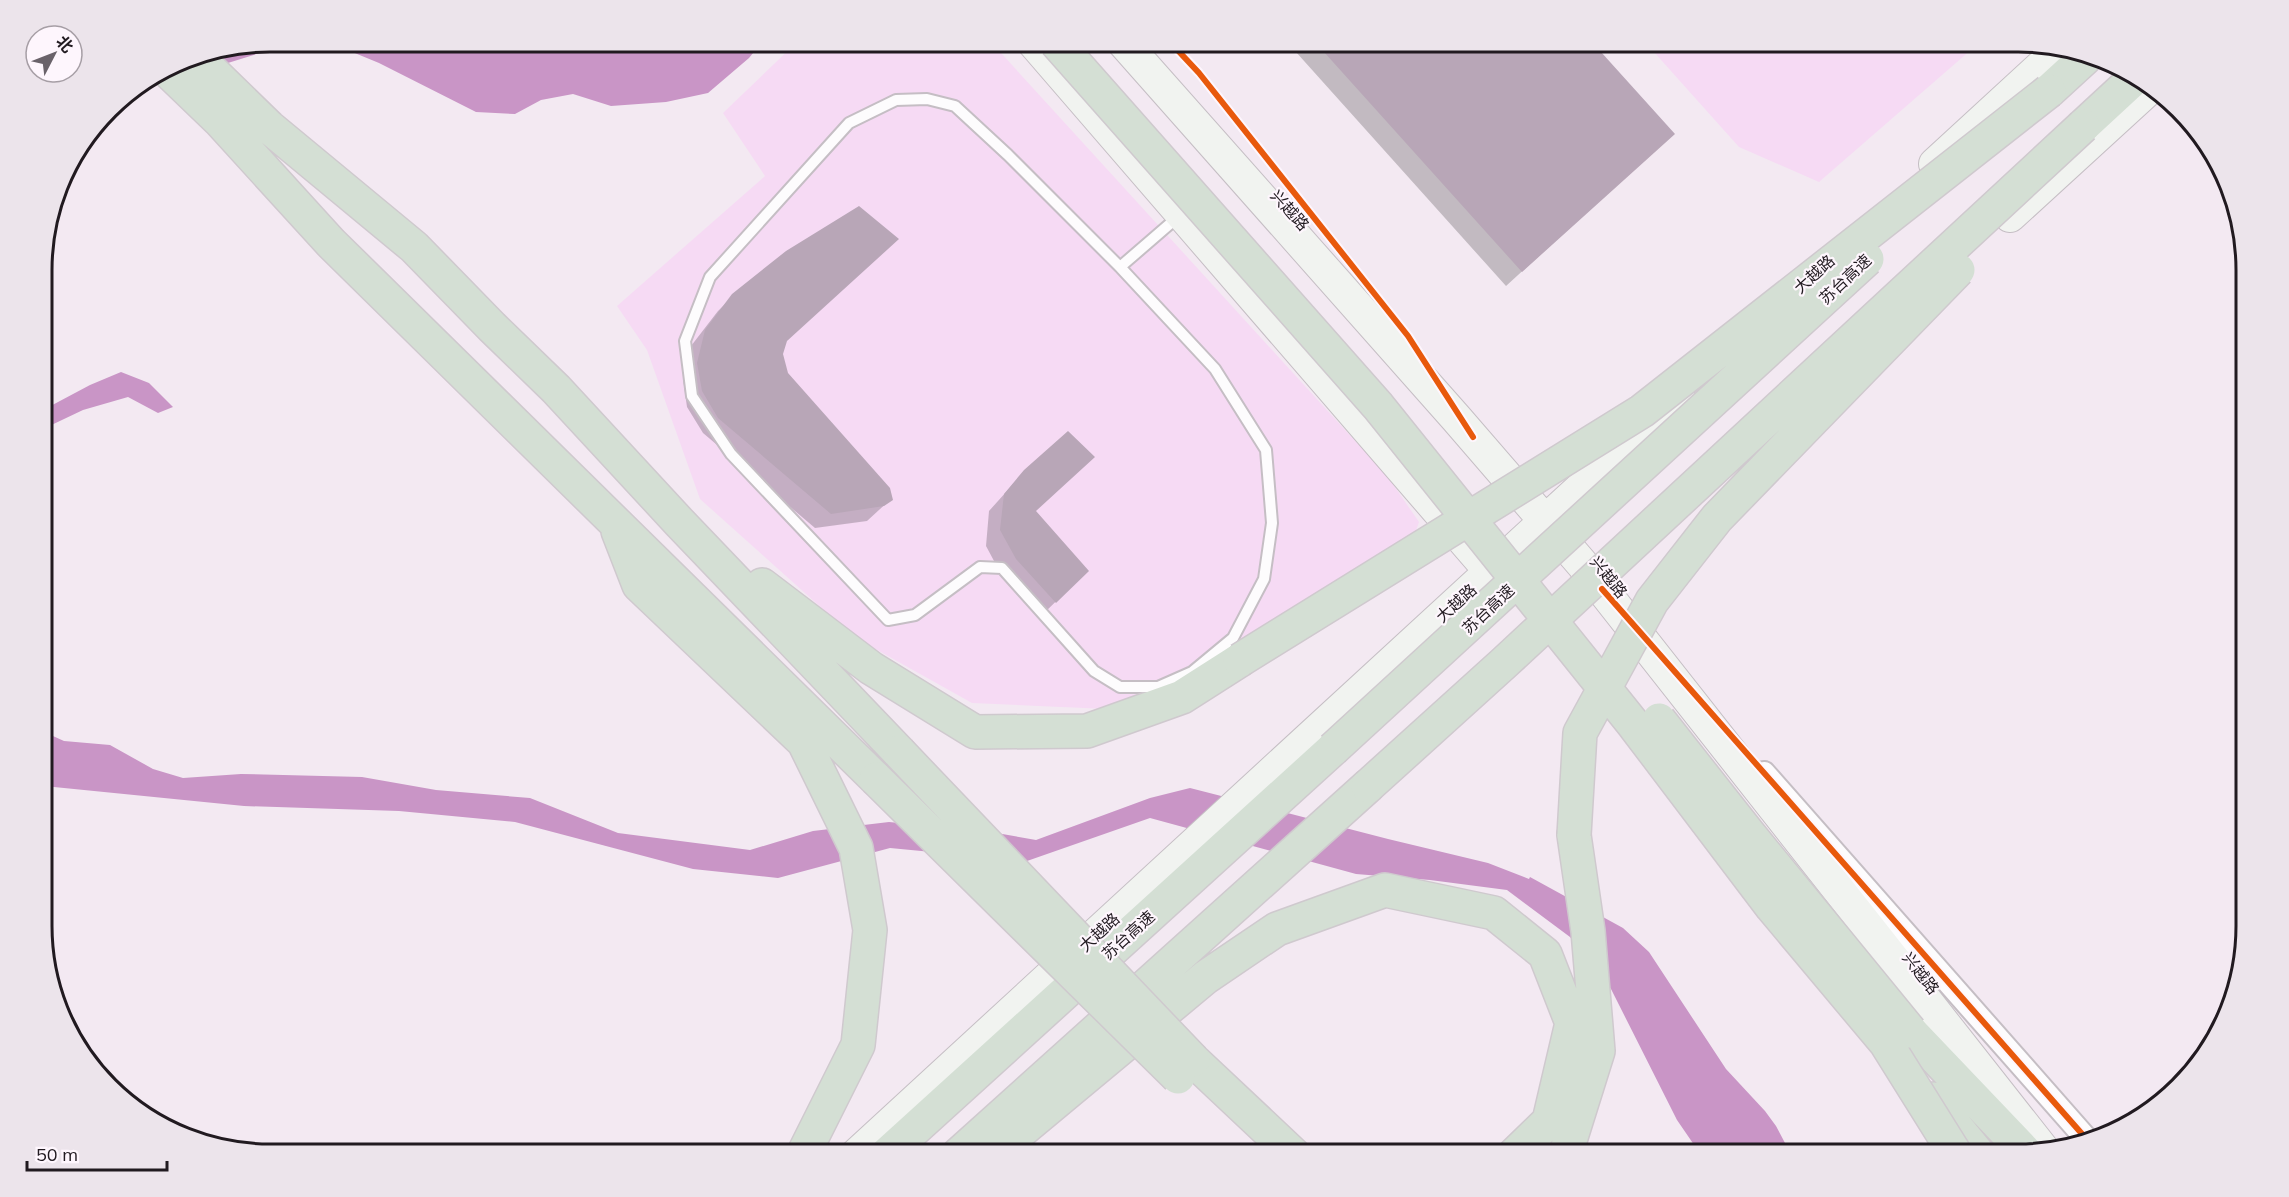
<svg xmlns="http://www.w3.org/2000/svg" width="2289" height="1197" font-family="Mulish,'Noto Sans SC',sans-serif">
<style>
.green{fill:#f6daf4}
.water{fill:#c995c6}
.shadow{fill:#0003}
.building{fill:#b8a6b7}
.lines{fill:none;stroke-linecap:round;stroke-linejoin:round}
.lane-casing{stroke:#c5bec4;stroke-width:14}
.street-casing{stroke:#c5bec4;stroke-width:26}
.secondary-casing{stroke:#c5bec4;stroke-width:34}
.highway-casing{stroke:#cfc9ce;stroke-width:36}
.lane{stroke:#fdfcfd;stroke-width:10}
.street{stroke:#fdfcfd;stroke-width:22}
.secondary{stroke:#f1f3f0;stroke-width:32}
.highway{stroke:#d4dfd4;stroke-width:33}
.highway-bridge-casing{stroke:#cfc9ce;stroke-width:36;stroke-linecap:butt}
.highway-bridge{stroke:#d4dfd4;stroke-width:33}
.cycleway-casing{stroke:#fef6fd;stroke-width:10}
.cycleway{stroke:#e8590c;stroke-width:6}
.labels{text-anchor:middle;stroke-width:4.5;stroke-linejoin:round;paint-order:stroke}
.street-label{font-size:16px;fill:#211a20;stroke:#fef6fd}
.rim{fill:none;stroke:#211a20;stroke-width:3}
</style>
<rect width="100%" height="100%" fill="#f3e9f2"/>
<path class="green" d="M 797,42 L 991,42 L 1388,477 L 1419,522 L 1413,539 L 1169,691 L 1107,709 L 972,703 L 854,637 L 700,499 L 647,350 L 617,306 L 765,176 L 723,113 Z
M 1645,42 L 1980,42 L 1819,182 L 1739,147 Z"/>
<path class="water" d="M 271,42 L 295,42 L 141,90 L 118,101 L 184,59 Z
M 328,42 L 762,42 L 749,58 L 708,93 L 666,102 L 611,106 L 573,94 L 541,100 L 515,114 L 476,112 L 379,63 Z
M 121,372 L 149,383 L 173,407 L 158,413 L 128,397 L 83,410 L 43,429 L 43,410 L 90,385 Z
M 44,732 L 64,741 L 110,745 L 153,769 L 183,778 L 241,774 L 362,777 L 436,790 L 530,798 L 618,833 L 750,850 L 813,831 L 889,822 L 991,832 L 1036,840 L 1150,798 L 1190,788 L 1388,839 L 1488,863 L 1529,879 L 1530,877 L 1623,928 L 1649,952 L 1726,1069 L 1765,1111 L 1776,1126 L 1785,1143 L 1788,1155 L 1701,1155 L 1677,1120 L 1611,989 L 1570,937 L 1507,890 L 1430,880 L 1356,874 L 1150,818 L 1027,861 L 890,848 L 778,878 L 693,869 L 515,822 L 399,811 L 244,806 L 44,786 Z"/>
<path class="shadow" d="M 1287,42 L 1590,42 L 1673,134 L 1506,286 Z
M 733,296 L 785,342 L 782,354 L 787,374 L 891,499 L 867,521 L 815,528 L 703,433 L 687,407 L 683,379 L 691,346 L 718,311 Z
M 1025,471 L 1035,511 L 1087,571 L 1040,617 L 1001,574 L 986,546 L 989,511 Z"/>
<path class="building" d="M 1315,42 L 1592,42 L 1675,134 L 1522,272 Z
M 859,206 L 899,239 L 787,341 L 783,354 L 788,373 L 890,488 L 893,500 L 884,506 L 831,514 L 718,418 L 702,391 L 697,363 L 705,330 L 732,294 L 786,251 Z
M 1068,431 L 1095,457 L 1036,511 L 1089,571 L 1056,603 L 1016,559 L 1000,530 L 1004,494 L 1024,470 Z"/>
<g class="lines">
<g class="lane-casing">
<path id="lane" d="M 1120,267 L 1215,369 L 1266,450 L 1272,523 L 1264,579 L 1233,638 L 1192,672 L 1158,687 L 1120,687 L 1094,671 L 1002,568 L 980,567 L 915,615 L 888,620 L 731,454 L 692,396 L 685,341 L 710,277 L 849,123 L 896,100 L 927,99 L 955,106 L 1008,155 L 1120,267 L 1179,216"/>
</g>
<g class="street-casing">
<path id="street" d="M 1764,773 L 2090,1143"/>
</g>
<g class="secondary-casing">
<path id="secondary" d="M 1033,42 L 1503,586
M 1123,42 L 1456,418 L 1583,565 L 2045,1152
M 1935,164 L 2058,51
M 2010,216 L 2151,87
M 856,1155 L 1679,398"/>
</g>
<g class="highway-casing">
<path id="highway" d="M 197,57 L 269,127 L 414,247 L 492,327 L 556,389 L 679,522 L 899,752
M 167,70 L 219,120 L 331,243 L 876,779
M 2049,91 L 2085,58
M 2083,126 L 2136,77
M 618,531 L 639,585 L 804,742 L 856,848 L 870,930 L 858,1045 L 803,1155
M 762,585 L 871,668 L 975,732 L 1087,731 L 1182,697 L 1240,660
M 1910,1031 L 2028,1155
M 1193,1060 L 1294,1155
M 1933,1099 L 1979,1155
M 886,1155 L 1333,749
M 958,1155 L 1368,786
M 992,1155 L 1206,977 L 1277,929 L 1385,890 L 1494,913 L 1545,954 L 1572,1023 L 1549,1121 L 1514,1155
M 1563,1155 L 1566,1153 L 1598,1051 L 1588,931 L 1574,835"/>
</g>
<use href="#lane" class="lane"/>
<use href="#street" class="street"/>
<use href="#secondary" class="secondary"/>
<use href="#highway" class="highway"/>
<g class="highway-bridge-casing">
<path id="highway-bridge" d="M 1056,42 L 1378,406 L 1634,725 L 1772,907 L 1886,1043 L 1956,1155
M 1240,660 L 1642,411 L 2049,91
M 1659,720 L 1748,833 L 1910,1031
M 1333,749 L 1867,259
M 899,752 L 1193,1060
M 876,779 L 1178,1077
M 1368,786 L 1504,663 L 2083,126
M 1574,835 L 1580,733 L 1652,601 L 1717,518 L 1958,270"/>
</g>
<use href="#highway-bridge" class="highway-bridge"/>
<g class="cycleway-casing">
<path id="cycleway" d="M 1170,42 L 1199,73 L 1408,336 L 1473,437
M 1602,589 L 2090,1143"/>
</g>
<use href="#cycleway" class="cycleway"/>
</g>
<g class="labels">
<g class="street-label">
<text transform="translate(1290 210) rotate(48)" y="6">兴越路</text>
<text transform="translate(1814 274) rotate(-42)" y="6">大越路</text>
<text transform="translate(1845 279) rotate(-43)" y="6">苏台高速</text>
<text transform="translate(1609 577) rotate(51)" y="6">兴越路</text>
<text transform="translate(1456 603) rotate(-42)" y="6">大越路</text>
<text transform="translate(1488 609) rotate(-43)" y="6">苏台高速</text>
<text transform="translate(1099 932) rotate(-43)" y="6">大越路</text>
<text transform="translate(1128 935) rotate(-42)" y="6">苏台高速</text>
<text transform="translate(1921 973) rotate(52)" y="6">兴越路</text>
</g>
</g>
<path d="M0 0H2289V1197H0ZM270 52H2018A218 218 0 0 1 2236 270V926A218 218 0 0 1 2018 1144H270A218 218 0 0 1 52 926V270A218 218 0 0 1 270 52Z" fill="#ece4eb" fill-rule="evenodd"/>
<path class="rim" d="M270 52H2018A218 218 0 0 1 2236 270V926A218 218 0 0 1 2018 1144H270A218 218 0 0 1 52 926V270A218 218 0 0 1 270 52Z"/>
<g transform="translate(54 54) rotate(48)"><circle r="28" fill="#fef6fd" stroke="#a69ea5" stroke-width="1.5"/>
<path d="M0-4.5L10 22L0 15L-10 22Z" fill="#6a626a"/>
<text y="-9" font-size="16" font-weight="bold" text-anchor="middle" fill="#211a20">北</text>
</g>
<path d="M27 1161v9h140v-9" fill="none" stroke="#211a20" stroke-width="3"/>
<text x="36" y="1161" font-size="18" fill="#211a20" stroke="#fef6fd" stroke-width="4.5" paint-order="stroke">50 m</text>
</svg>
